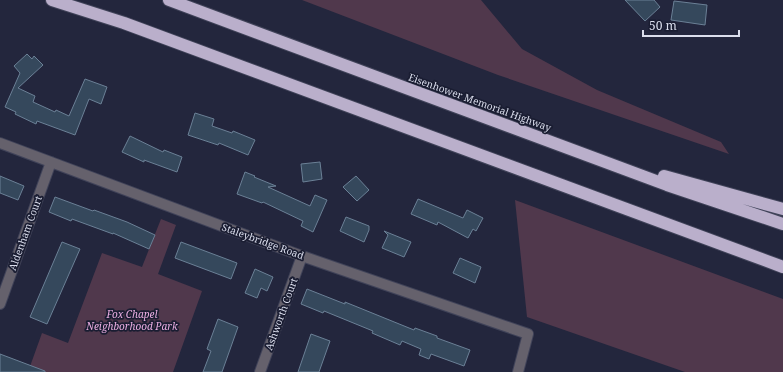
<svg xmlns="http://www.w3.org/2000/svg" width="783" height="372" font-family="'Noto Serif',serif">
<style>
.green{fill:#50384c}
.building{fill:#35485c;stroke:#6b8096}
.lines{fill:none;stroke-linecap:round;stroke-linejoin:round}
.street-casing{stroke:#404359;stroke-width:12}
.highway-casing{stroke:#404359;stroke-width:14}
.street{stroke:#65616c;stroke-width:10}
.highway{stroke:#baafcb;stroke-width:12}
.labels{text-anchor:middle;stroke-width:3.5;stroke-linejoin:round;paint-order:stroke}
.street-label{font-size:10px;fill:#dbdeed;stroke:#1a1d32}
.park-label{font-size:10px;font-style:italic;fill:#ebaee2;stroke:#1a1d32}
</style>
<rect width="100%" height="100%" fill="#23263d"/>
<path class="green" d="M 302,0 L 481,0 L 522,49 L 597,90 L 721,142 L 729,154 L 498,75 Z
M 515,200 L 783,299 L 783,372 L 685,372 L 527,317 Z
M 161,219 L 176,225 L 158,274 L 202,291 L 173,372 L 28,372 L 42,333 L 68,343 L 102,253 L 142,267 Z"/>
<path class="building" d="M 625,0 L 654,0 L 660,7 L 645,21 Z
M 674,1 L 707,5 L 705,25 L 671,20 Z
M 27,54 L 32,59 L 34,56 L 43,65 L 18,88 L 35,96 L 33,102 L 55,112 L 56,110 L 69,116 L 85,79 L 107,87 L 101,104 L 89,99 L 75,135 L 37,121 L 36,124 L 15,114 L 16,112 L 5,107 L 20,73 L 14,66 Z
M 195,113 L 214,119 L 212,126 L 232,133 L 233,131 L 255,140 L 248,155 L 219,143 L 218,145 L 188,135 Z
M 130,136 L 163,152 L 164,150 L 182,157 L 177,172 L 144,160 L 144,162 L 122,152 Z
M 320,162 L 322,179 L 303,182 L 301,164 Z
M 245,172 L 255,176 L 254,177 L 276,186 L 268,187 L 310,206 L 315,195 L 327,200 L 313,232 L 301,226 L 303,221 L 263,202 L 262,203 L 237,194 Z
M 0,176 L 24,186 L 18,200 L 0,193 Z
M 356,176 L 369,190 L 357,201 L 343,187 Z
M 55,197 L 93,211 L 94,210 L 127,222 L 155,235 L 149,249 L 113,233 L 113,234 L 72,219 L 71,221 L 49,212 Z
M 418,199 L 463,218 L 467,210 L 483,218 L 476,231 L 473,229 L 468,238 L 438,222 L 437,225 L 411,214 Z
M 346,217 L 369,226 L 369,230 L 364,242 L 340,231 Z
M 384,231 L 411,242 L 404,257 L 382,248 L 388,235 Z
M 62,242 L 80,249 L 47,324 L 30,317 Z
M 181,242 L 237,263 L 231,279 L 175,258 Z
M 460,258 L 481,267 L 475,283 L 453,273 Z
M 255,269 L 273,277 L 267,291 L 261,288 L 257,298 L 245,293 Z
M 307,289 L 345,304 L 345,302 L 414,330 L 415,328 L 437,336 L 437,338 L 470,350 L 464,366 L 431,354 L 429,359 L 419,355 L 421,349 L 402,341 L 400,345 L 372,333 L 373,331 L 324,311 L 323,313 L 301,304 Z
M 218,319 L 238,327 L 222,372 L 203,372 L 211,351 L 207,349 Z
M 311,334 L 330,341 L 319,372 L 298,372 Z
M 0,354 L 45,371 L 45,372 L 0,372 Z"/>
<g class="lines">
<g class="street-casing">
<path id="street" d="M 0,143 L 302,256 L 528,334 L 518,372
M 0,304 L 51,162
M 260,372 L 302,256"/>
</g>
<g class="highway-casing">
<path id="highway" d="M 52,0 L 124,23 L 783,267
M 169,0 L 667,185 L 783,224
M 664,176 L 783,209"/>
</g>
<use href="#street" class="street"/>
<use href="#highway" class="highway"/>
</g>
<g class="labels">
<g class="street-label">
<text transform="translate(480 102) rotate(20)" y="4">Eisenhower Memorial Highway</text>
<text transform="translate(25 233) rotate(-70)" y="4">Aldenham Court</text>
<text transform="translate(263 241) rotate(20)" y="4">Staleybridge Road</text>
<text transform="translate(281 314) rotate(-70)" y="4">Ashworth Court</text>
</g>
<g class="park-label">
<text x="132" y="318">Fox Chapel<tspan x="132" dy="12">Neighborhood Park</tspan></text>
</g>
</g>
<path d="M643 30v6h96v-6" fill="none" stroke="#dbdeed" stroke-width="2"/>
<text x="649" y="30" font-size="12" fill="#dbdeed" stroke="#1a1d32" stroke-width="3" paint-order="stroke">50 m</text>
</svg>
